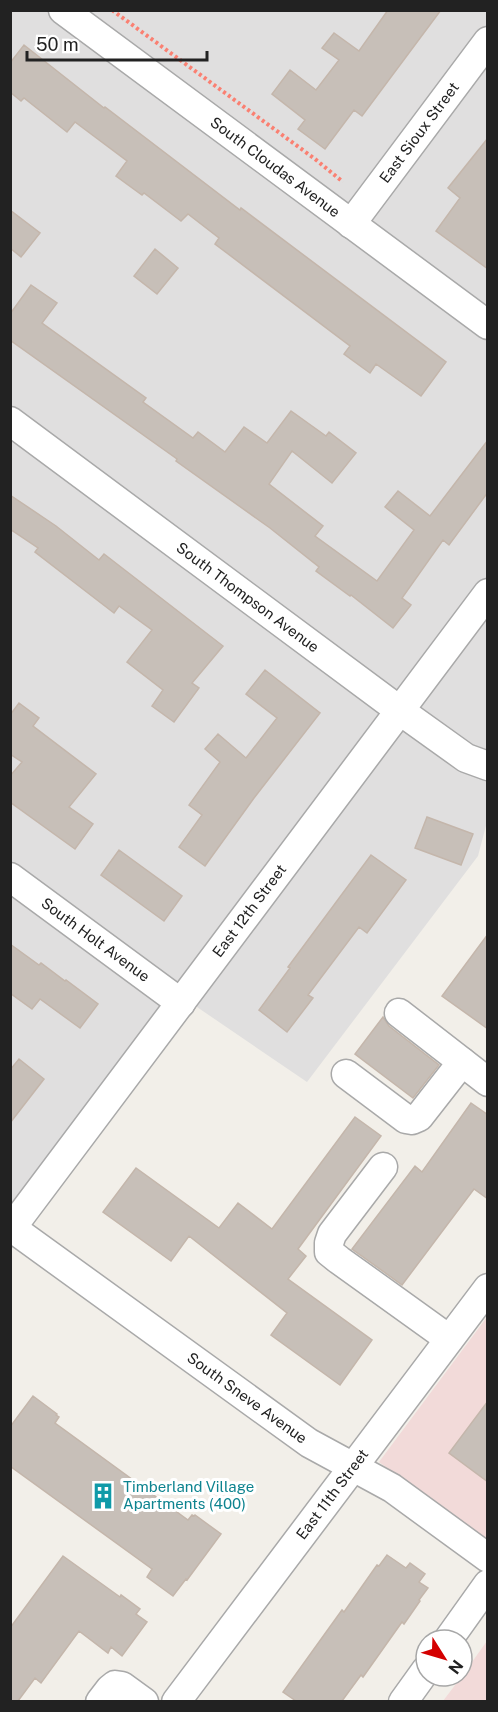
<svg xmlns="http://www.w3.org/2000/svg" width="498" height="1712" font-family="'Public Sans',sans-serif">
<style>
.residential{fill:#e0dfdf}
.commercial{fill:#f2dad9}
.building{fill:#c7bfb8;stroke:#c4b6ab;stroke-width:1.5}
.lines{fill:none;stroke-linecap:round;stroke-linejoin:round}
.minor-casing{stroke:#a9a9a9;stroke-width:31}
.path{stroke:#fa8072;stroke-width:4;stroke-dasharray:3 3;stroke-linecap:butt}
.minor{stroke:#fff;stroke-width:28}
.labels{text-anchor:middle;stroke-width:6;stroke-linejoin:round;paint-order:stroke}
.street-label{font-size:15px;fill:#222;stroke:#fff}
.culture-label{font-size:15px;fill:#0d838f;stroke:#fff;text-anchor:start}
</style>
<rect width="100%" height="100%" fill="#f2efe9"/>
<path class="residential" d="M 11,11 L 487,11 L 488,818 L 478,856 L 307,1082 L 194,1005 L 11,1250 Z"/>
<path class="commercial" d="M 487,1317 L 487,1543 L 379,1462 Z
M 487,1641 L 487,1701 L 443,1701 L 462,1676 Z"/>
<path class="building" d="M 388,10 L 441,10 L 362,116 L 354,110 L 325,149 L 298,129 L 305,120 L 272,94 L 290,70 L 316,90 L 339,60 L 322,48 L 334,33 L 359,51 Z
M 24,45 L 104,108 L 105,107 L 240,210 L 241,208 L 446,362 L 421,396 L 376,364 L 370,373 L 344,354 L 350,346 L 215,244 L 219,238 L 188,214 L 181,221 L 144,193 L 142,195 L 116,176 L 127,161 L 75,122 L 67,132 L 24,98 L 21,101 L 10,92 L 10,63 Z
M 488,138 L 488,269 L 436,231 L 460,198 L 448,188 Z
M 10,210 L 40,233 L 21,257 L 10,248 Z
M 155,249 L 178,268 L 157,294 L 134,276 Z
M 31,285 L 57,303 L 42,323 L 146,398 L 143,402 L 193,438 L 198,432 L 225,452 L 244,427 L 267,443 L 291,411 L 326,436 L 329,432 L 356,453 L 332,483 L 292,451 L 269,484 L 323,526 L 315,536 L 377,581 L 414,530 L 385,507 L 398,491 L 430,516 L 488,440 L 488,492 L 449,545 L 443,540 L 402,598 L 411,605 L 393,628 L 351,595 L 350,596 L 316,571 L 319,567 L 270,528 L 176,461 L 177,459 L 10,340 L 10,314 Z
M 10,495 L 56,526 L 99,560 L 104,554 L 223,646 L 192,683 L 199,688 L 174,722 L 152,706 L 163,690 L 127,662 L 152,630 L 119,606 L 114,613 L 35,552 L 38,548 L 10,529 Z
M 265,670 L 320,713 L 254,798 L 205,866 L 179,847 L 202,815 L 189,805 L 220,762 L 205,749 L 218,734 L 246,758 L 277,718 L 246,694 Z
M 19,703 L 39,718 L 33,726 L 96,774 L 69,807 L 93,824 L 75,849 L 10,802 L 10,776 L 22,762 L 10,754 L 10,715 Z
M 427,817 L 473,834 L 461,865 L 415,848 Z
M 119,850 L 182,896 L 164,921 L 101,875 Z
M 371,855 L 406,880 L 367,933 L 359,927 L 308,995 L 313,998 L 287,1032 L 259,1010 L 290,968 L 288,967 Z
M 488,934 L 488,1029 L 442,996 Z
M 10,944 L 39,965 L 41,963 L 65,981 L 66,980 L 98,1004 L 80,1028 L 40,999 L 32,1009 L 10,993 Z
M 383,1017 L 389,1026 L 439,1065 L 413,1098 L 355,1054 Z
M 19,1059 L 44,1079 L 10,1123 L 10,1070 Z
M 471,1103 L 488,1115 L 488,1199 L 474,1189 L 402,1285 L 352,1249 L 415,1166 L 422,1172 Z
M 355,1117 L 381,1136 L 298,1249 L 306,1256 L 288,1279 L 372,1340 L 340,1385 L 271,1335 L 287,1313 L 189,1236 L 171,1261 L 103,1212 L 136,1168 L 219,1228 L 238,1203 L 272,1229 Z
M 33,1396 L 57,1414 L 56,1415 L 59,1417 L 55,1423 L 188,1520 L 192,1515 L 194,1516 L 195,1515 L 221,1534 L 187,1580 L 186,1579 L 173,1596 L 147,1577 L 152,1569 L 10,1466 L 10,1427 Z
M 488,1401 L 488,1482 L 449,1453 Z
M 387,1555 L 406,1568 L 410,1563 L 425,1574 L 419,1582 L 428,1588 L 419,1600 L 420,1601 L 404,1624 L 402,1622 L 363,1677 L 361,1675 L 342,1701 L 296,1701 L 283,1692 L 342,1610 L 344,1612 L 377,1565 L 379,1566 Z
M 63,1556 L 120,1597 L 121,1595 L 140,1609 L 136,1614 L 147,1622 L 122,1656 L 111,1647 L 108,1653 L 79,1631 L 41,1683 L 35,1678 L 18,1701 L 10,1701 L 10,1628 Z"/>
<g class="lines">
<g class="minor-casing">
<g id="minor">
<path id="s1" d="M 63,10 L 488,325"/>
<path id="s2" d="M 351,224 L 488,41"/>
<path id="s3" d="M 10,421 L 399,710 L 466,758 L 488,766"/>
<path id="s4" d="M 10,877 L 181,1003"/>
<path d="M 399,1013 L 488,1082"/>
<path d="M 346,1074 L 406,1119 L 412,1120 L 419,1117 L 462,1062"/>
<path d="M 383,1167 L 332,1234 L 329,1243 L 329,1252 L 339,1260 L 449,1339"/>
<path id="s5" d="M 12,1228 L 309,1443 L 392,1488 L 488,1558"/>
<path id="s6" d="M 10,1230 L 488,593"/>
<path d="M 448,1640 L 488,1584"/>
<path d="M 100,1702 L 110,1689 L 115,1685 L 122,1686 L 144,1702"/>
<path id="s7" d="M 176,1702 L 488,1288"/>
<path d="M 403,1702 L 426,1670"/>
</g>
</g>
<path class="path" d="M 112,10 L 315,159 L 343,182"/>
<use href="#minor" class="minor"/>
</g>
<defs>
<g id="building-bare" transform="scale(2.07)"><path d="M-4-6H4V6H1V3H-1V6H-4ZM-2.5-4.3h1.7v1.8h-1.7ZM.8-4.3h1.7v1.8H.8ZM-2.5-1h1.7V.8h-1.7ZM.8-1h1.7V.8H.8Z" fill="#0f9aa8" stroke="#fff" stroke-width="2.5" paint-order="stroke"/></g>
</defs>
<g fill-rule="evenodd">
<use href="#building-bare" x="103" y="1496"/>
</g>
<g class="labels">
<g class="street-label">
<text dy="5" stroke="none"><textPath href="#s2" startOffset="114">East Sioux Street</textPath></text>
<text dy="5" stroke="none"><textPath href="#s1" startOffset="264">South Cloudas Avenue</textPath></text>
<text dy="5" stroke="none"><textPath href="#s3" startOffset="296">South Thompson Avenue</textPath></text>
<text dy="5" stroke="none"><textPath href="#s6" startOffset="399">East 12th Street</textPath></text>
<text dy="5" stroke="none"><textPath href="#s4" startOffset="106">South Holt Avenue</textPath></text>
<text dy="5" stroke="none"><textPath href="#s5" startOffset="290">South Sneve Avenue</textPath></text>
<text dy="5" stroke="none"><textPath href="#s7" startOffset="260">East 11th Street</textPath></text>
</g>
<g class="culture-label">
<text x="123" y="1492">Timberland Village<tspan x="123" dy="17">Apartments (400)</tspan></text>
</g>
</g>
<rect width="498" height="1712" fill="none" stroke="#222222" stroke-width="24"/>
<g transform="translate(444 1658) rotate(127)"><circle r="28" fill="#ffffff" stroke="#a7a7a7" stroke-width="1.5"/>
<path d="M0-4.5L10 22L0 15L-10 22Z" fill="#d40000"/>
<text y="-9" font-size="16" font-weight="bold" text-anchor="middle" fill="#222222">N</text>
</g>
<path d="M27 51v9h180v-9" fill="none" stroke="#222222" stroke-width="3"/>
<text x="36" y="51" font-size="18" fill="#222222" stroke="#ffffff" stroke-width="4.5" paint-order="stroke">50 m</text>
</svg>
